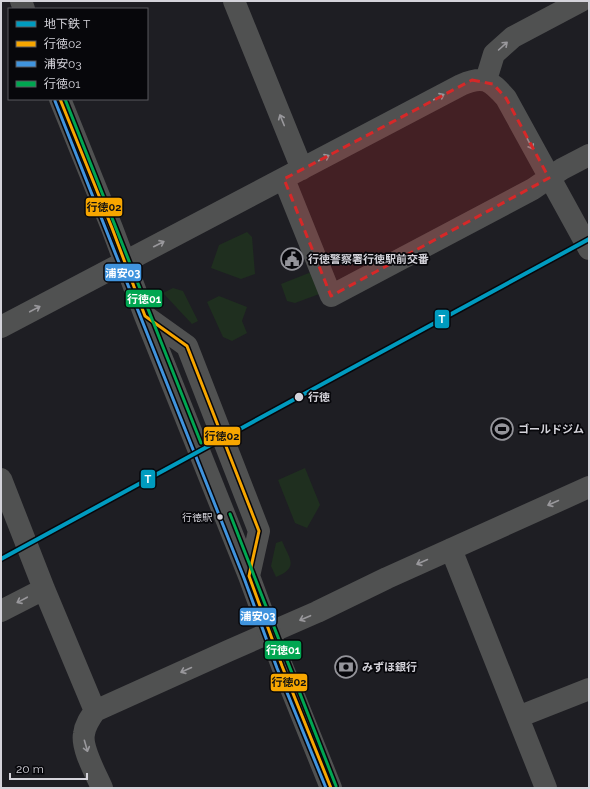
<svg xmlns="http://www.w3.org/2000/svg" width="590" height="789" font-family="Raleway,'Noto Sans JP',sans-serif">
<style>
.green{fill:#1f2f1f}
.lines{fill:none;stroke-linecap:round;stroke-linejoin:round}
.minor{stroke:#505151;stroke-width:22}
.tertiary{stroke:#505151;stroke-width:22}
.bus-1-casing{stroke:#07070b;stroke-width:6}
.bus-2-casing{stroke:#07070b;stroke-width:6}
.bus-3-casing{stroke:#07070b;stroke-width:6}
.bus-1{stroke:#f7a600;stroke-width:3}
.bus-2{stroke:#4094de;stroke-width:3}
.bus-3{stroke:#00a651;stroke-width:3}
.metro-1-casing{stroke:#07070b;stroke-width:7}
.metro-1{stroke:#009bbf;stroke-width:4}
.oneway{stroke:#99989c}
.marked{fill:#d62828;fill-opacity:0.2;stroke:#d62828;stroke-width:3;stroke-dasharray:8 5;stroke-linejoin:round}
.stop-dot{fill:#d4d3da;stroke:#07070b;stroke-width:1.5}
.labels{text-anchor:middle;stroke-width:3.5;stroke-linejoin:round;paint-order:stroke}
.bus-label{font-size:10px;fill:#d4d3da;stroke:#07070b;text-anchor:end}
.poi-label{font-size:11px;font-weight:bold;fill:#d4d3da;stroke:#07070b;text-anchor:start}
.stop-label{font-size:11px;font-weight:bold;fill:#d4d3da;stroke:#07070b;text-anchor:start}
.line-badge{stroke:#07070b;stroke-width:1.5}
.badge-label{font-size:11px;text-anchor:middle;font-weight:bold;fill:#fff}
.pale-badge-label{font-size:11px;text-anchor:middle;font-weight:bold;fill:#111}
</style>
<rect width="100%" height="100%" fill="#1e1e23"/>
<path class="green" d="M 247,232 L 252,237 L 255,274 L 241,279 L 211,268 L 219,245 Z
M 314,271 L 322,293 L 295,303 L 287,301 L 281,284 Z
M 173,288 L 183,291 L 198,321 L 192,324 L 163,293 Z
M 219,296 L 247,307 L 242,321 L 247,333 L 232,341 L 223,337 L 207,302 Z
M 305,468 L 320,505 L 307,528 L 295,523 L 278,480 Z
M 282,541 C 290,560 299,567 276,577 L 271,566 L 276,543 Z"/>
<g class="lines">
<path class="minor" d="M 234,1 L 302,169
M 486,80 L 494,54 L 513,37 L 581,1
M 284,179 L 331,296 L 533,189 L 562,169 L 589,155
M 1,327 L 461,85 C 484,75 490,80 506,98 L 589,249
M 1,479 L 44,589 L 95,711 L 228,651 L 317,612 L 387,578 L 589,487
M 451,549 L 546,788
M 1,611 L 44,589
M 95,711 C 90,718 85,725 84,734 C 81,748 96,774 102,788
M 518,717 L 589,689"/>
<path class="tertiary" d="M 21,1 L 24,9
M 60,99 L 112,228 L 145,316 L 249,576 L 282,666 L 331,788
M 145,316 L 187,346 L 259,531 L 249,576"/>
<g class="bus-1-casing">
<path id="bus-1" d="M 60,99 L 112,228 L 145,316
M 145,316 L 187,346 L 259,531 L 249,576
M 249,576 L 282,666 L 331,788"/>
</g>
<g class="bus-2-casing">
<path id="bus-2" d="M 55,101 L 244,578 L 277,668 L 326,788"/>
</g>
<g class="bus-3-casing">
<path id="bus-3" d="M 65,99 L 201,443
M 230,514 L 336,786"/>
</g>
<use href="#bus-1" class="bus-1"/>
<use href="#bus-2" class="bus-2"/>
<use href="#bus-3" class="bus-3"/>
<g class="metro-1-casing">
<path id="metro-1" d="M 1,559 L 589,239"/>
</g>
<use href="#metro-1" class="metro-1"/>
</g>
<defs><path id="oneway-shaft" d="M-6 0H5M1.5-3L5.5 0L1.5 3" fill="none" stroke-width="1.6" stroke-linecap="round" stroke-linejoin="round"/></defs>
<g class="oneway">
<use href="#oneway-shaft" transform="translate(503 46) rotate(-42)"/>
<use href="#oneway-shaft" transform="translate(439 97) rotate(-28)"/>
<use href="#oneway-shaft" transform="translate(282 120) rotate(-112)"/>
<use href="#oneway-shaft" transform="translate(530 144) rotate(62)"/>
<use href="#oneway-shaft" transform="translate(324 158) rotate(-28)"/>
<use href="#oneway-shaft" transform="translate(159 244) rotate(-27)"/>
<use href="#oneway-shaft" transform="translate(35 309) rotate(-28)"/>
<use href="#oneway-shaft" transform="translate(553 503) rotate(156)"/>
<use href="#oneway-shaft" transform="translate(422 562) rotate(156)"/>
<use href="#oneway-shaft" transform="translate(22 600) rotate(152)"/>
<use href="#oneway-shaft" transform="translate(305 618) rotate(157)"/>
<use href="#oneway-shaft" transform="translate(186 670) rotate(156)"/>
<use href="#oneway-shaft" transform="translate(86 746) rotate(74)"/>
</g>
<path class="marked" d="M 472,80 L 493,84 L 506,98 L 549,178 L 331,296 L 284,179 Z"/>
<defs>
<g id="civic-ring" transform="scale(1.15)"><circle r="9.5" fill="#07070b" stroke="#94949a" stroke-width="1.5"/><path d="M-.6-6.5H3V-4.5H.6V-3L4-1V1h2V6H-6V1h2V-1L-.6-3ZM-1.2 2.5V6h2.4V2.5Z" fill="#94949a"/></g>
<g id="stadium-ring" transform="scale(1.15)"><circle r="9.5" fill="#07070b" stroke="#94949a" stroke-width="1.5"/><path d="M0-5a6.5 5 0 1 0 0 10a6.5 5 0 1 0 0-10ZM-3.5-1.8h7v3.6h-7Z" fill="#94949a"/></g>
<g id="bank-ring" transform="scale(1.15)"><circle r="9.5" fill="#07070b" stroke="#94949a" stroke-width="1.5"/><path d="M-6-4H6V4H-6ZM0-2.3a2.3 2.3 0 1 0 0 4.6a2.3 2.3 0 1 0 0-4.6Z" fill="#94949a"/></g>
</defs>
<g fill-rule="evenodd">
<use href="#civic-ring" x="292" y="259"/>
<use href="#stadium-ring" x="502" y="429"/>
<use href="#bank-ring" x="346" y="667"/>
</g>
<g class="stop-dot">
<circle cx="299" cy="397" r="5"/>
<circle cx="220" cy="517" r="3.5"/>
</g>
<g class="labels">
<g class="bus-label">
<text x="212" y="521">行徳駅</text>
</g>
<g class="poi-label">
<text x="308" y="263">行徳警察署行徳駅前交番</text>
<text x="518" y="433">ゴールドジム</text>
<text x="362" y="671">みずほ銀行</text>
</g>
<g class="stop-label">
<text x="308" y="401">行徳</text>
</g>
</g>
<g class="line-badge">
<rect x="85" y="197" width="38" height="20" rx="4" fill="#f7a600"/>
<rect x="104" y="263" width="38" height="19" rx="4" fill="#4094de"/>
<rect x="125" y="289" width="38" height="19" rx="4" fill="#00a651"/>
<rect x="434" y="309" width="16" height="20" rx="4" fill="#009bbf"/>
<rect x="203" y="426" width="38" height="20" rx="4" fill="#f7a600"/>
<rect x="140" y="469" width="16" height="20" rx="4" fill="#009bbf"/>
<rect x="239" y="607" width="38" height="19" rx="4" fill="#4094de"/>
<rect x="264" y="640" width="38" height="20" rx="4" fill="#00a651"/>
<rect x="270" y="673" width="38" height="19" rx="4" fill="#f7a600"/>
</g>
<g class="badge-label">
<text x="123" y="277">浦安03</text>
<text x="144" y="303">行徳01</text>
<text x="442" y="323">T</text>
<text x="148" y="483">T</text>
<text x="258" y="620">浦安03</text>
<text x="283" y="654">行徳01</text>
</g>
<g class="pale-badge-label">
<text x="104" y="211">行徳02</text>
<text x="222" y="440">行徳02</text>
<text x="289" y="686">行徳02</text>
</g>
<rect width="590" height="789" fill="none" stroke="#d4d3da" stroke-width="4"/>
<rect x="8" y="8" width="140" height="92" fill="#07070b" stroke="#59595e"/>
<rect x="16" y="21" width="20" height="6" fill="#009bbf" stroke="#59595e"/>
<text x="44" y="28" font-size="12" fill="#d4d3da">地下鉄 T</text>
<rect x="16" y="41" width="20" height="6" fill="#f7a600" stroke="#59595e"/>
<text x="44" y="48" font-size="12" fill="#d4d3da">行徳02</text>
<rect x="16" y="61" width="20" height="6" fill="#4094de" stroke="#59595e"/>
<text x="44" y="68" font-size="12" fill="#d4d3da">浦安03</text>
<rect x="16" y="81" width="20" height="6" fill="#00a651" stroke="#59595e"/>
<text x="44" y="88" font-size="12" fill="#d4d3da">行徳01</text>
<path d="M10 773v6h77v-6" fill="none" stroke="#d4d3da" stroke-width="2"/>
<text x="16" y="773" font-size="12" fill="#d4d3da" stroke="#07070b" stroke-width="3" paint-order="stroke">20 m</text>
</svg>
